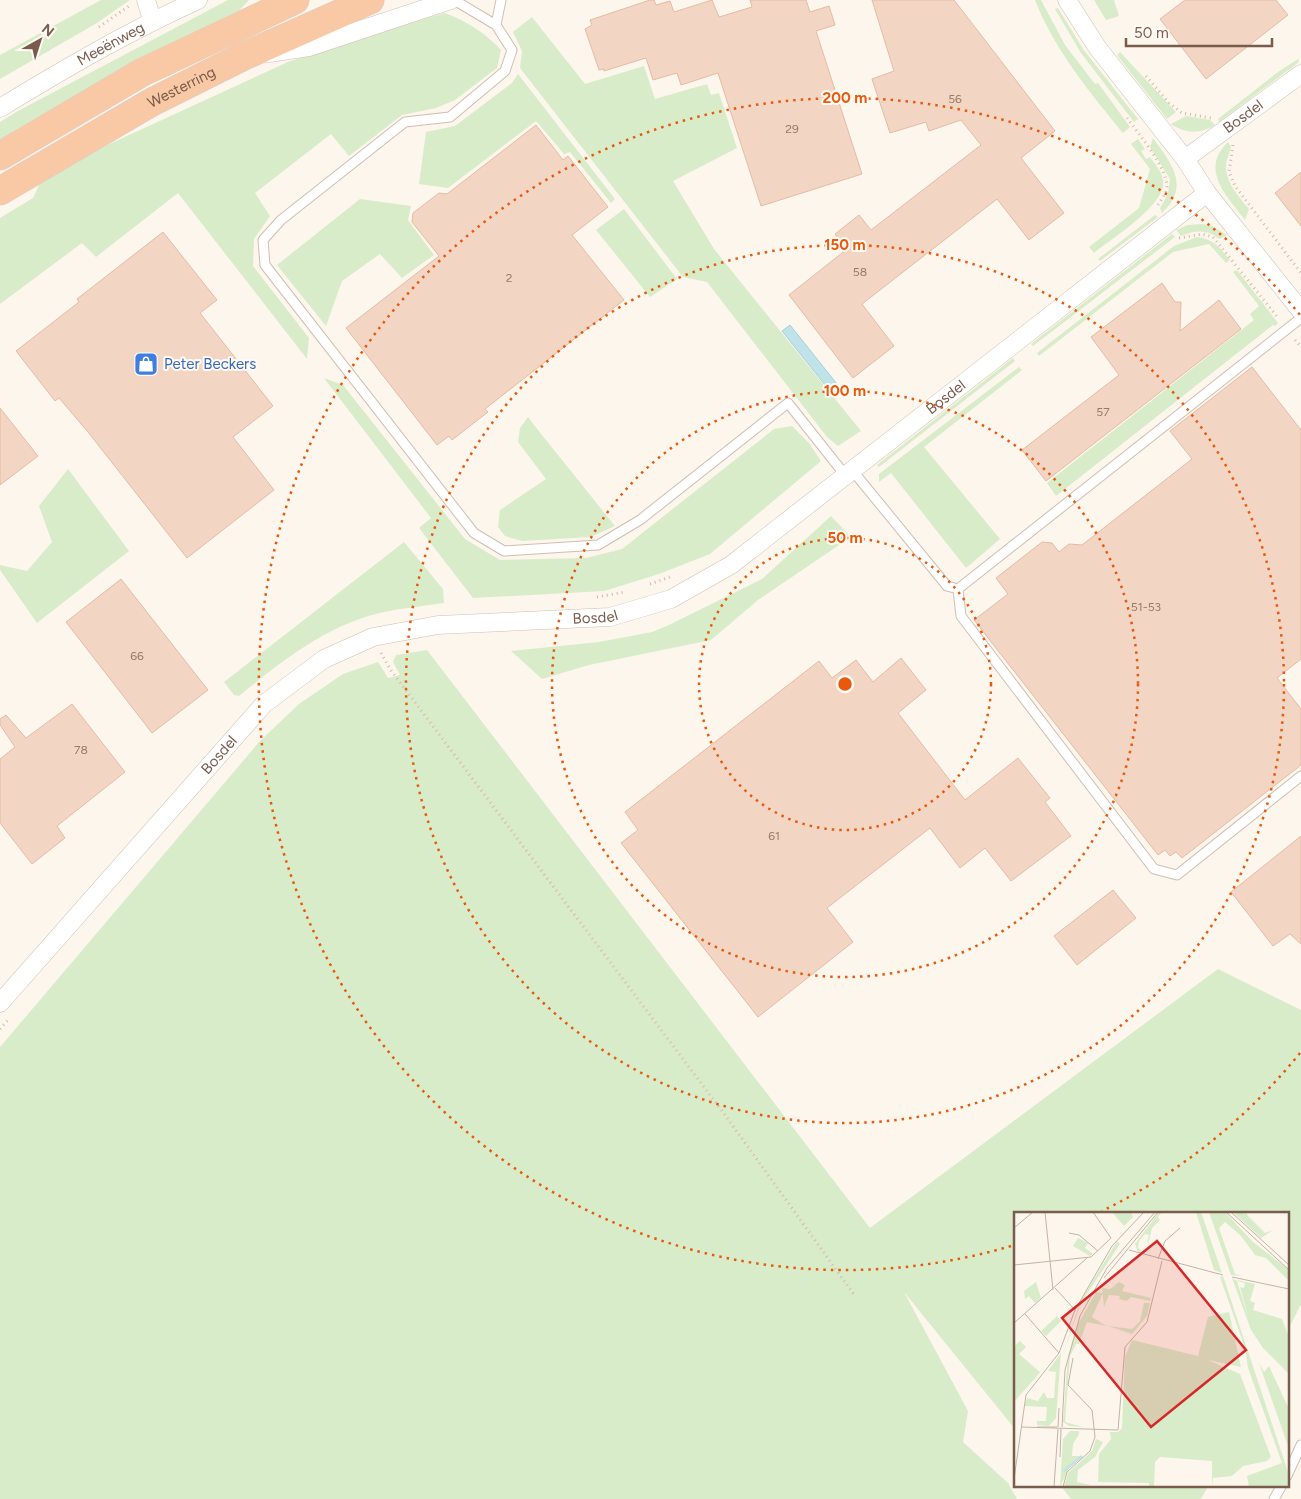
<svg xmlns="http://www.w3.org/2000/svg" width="1301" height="1499" font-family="Figtree,sans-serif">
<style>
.green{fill:#d8ecc9}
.water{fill:#bfe3e8;stroke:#a5d3da}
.building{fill:#f3d5c3;stroke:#e6bba3}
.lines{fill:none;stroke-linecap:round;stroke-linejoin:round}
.service-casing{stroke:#d1beb0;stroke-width:11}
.minor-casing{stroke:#d1beb0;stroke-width:19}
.trunk-casing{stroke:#dad1cd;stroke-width:29}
.path{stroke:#d9b8a5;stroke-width:3;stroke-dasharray:1 4;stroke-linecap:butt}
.service{stroke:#fff;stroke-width:9}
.minor{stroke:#fff;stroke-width:18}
.trunk{stroke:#f9c8a4;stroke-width:28}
.ring{fill:none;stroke:#e8590c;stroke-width:2.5;stroke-dasharray:2.5 5}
.labels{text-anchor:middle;stroke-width:4;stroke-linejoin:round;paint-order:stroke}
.number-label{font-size:12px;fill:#987a6a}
.street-label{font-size:15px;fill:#7a5c4d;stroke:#fffaf3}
.shop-label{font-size:15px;fill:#366cbe;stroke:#fffaf3;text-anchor:start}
.inset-river{fill:none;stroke:#bfe3e8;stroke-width:2.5}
.inset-road{fill:none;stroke:#c5b3a7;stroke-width:1}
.view{fill:#d62828;fill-opacity:0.15;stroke:#d62828;stroke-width:2.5}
.inset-edge{fill:none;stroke:#7a5c4d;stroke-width:2.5}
.centre{fill:#e8590c;stroke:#fffaf3;stroke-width:2.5}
.ring-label{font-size:15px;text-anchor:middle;font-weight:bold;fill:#e8590c;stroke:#fffaf3;stroke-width:4;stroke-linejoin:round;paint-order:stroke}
</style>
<rect width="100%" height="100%" fill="#fdf6ec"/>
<path class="green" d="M 101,0 L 130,0 L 97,23 L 0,79 L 0,55 Z
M 228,0 L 249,0 L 237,13 L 0,143 L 0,122 L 18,111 Z
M 1035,0 L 1041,0 L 1065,45 L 1095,84 L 1098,83 L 1130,127 L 1123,133 C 1090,93 1054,49 1035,0 Z
M 1094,0 L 1114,0 L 1119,16 L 1106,20 Z
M 1058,8 L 1083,49 L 1138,119 L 1134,122 L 1081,53 L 1055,9 Z
M 445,13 C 468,22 484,32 501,50 L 497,68 L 455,100 L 436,108 L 402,115 L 349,156 L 331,134 L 255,193 L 270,216 L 254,239 L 253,266 L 309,338 L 307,359 L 178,193 L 96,257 L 82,243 L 0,304 L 0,218 L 33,198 L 41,181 L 92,152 L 288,62 L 405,24 Z
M 532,17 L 585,84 L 644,66 L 655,99 L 707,84 L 711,95 L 719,93 L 737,148 L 673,181 L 714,249 L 861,431 L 838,446 L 827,437 L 707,282 L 683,277 L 520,68 L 522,51 L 513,32 Z
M 1120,52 L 1176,112 L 1167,119 L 1117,55 Z
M 1298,59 L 1299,62 L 1219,122 L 1218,119 L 1278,72 Z
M 518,74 L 615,199 L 611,203 L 570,152 L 564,154 L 536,121 L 448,188 L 419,184 L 426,132 L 455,126 L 512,83 Z
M 1186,116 L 1210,120 L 1215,125 C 1201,134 1185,134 1171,124 Z
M 1153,138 C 1171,163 1191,186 1162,213 L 1160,208 L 1168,194 L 1170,179 L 1150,147 Z
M 1138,139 L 1145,149 L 1141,151 L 1146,159 L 1150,157 C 1155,164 1162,172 1163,180 C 1168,204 1111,239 1094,253 L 1089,247 L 1139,208 L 1150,169 L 1131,144 Z
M 1228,142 L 1231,147 C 1230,153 1226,160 1226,166 C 1226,183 1239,197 1249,209 L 1245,220 C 1227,196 1199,170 1228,142 Z
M 360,199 L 411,206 L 408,220 L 434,255 L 402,278 L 380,254 L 342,281 L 326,326 L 277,265 Z
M 624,209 L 677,279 L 650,297 L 596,230 Z
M 1155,215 L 1158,217 L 1100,261 L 1098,259 Z
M 1202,224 L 1212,226 L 1227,235 L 1219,239 C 1208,229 1194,230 1181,236 L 1176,230 L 1188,225 Z
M 1172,234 L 1175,237 L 1033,346 L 1031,344 Z
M 1197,237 C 1214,239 1220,248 1230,260 L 1226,263 L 1209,244 L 1173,252 L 1039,356 L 1037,353 L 1174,246 Z
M 1237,270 L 1278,323 L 1275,326 L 1273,325 L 1056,496 L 1047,483 L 1254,320 L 1250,314 L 1259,306 L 1233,272 Z
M 1013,358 L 1015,361 L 879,467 L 877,465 Z
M 1019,367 L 1022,370 L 924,447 L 1000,539 L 966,568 L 891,473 L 879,482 L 879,474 Z
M 324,378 L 343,385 L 465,539 L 500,560 L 586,558 L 622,549 L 774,429 L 792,426 L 809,443 L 821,461 L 710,554 L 659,574 L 604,591 L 473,598 L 419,528 L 431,518 Z
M 528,417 L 538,430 L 615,526 L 591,537 L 522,541 L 505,536 L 498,527 L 500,510 L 546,479 L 518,442 L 520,428 Z
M 68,469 L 129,551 L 37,623 L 0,570 L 0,565 L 27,571 L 52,542 L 39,506 Z
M 831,516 L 851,537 L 758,600 L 711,640 L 589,665 L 542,679 L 511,651 L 599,642 L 652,632 L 669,625 L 762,579 Z
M 404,542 L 443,589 L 444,603 C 424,606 403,608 384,612 C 328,624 282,661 239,696 L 234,695 L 224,682 Z
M 427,650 L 870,1228 L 1218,969 L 1301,1010 L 1301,1304 L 1287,1332 L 1287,1213 L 1015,1213 L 1015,1429 L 904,1292 L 968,1411 L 963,1442 L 1008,1483 L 1017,1499 L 0,1499 L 0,1047 L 260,741 L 299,704 L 343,674 L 378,662 L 388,678 L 400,675 L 393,662 L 396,655 Z
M 1060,1485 L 1209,1485 L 1201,1499 L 1071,1499 Z"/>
<path class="water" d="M 790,325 L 837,384 L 829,390 L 782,331 Z"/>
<path class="building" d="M 650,0 L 654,0 L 656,5 L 670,1 L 674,12 L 712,0 L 719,17 L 752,7 L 750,0 L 806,0 L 810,12 L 829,6 L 835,25 L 816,31 L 862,174 L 761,206 L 718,73 L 681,85 L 677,73 L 653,80 L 646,58 L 604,71 L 604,69 L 599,70 L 585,29 L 592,25 L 590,20 Z
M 872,0 L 954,0 L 1055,131 L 1021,158 L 1064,213 L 1029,240 L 997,199 L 862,304 L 894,346 L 853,378 L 789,295 L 847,249 L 835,234 L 859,215 L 871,230 L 981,145 L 961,120 L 929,131 L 926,122 L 890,133 L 872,79 L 894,71 Z
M 1185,0 L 1276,0 L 1288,15 L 1206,79 L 1160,19 Z
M 536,125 L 563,160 L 568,156 L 608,207 L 572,235 L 624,300 L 485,409 L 488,412 L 452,440 L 449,436 L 437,445 L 346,328 L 439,256 L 412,222 L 413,213 L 439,193 L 447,194 Z
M 1301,172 L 1301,226 L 1275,193 Z
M 163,232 L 217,300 L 200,313 L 273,406 L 233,437 L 274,490 L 187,558 L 88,432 L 59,398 L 55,401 L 16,351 L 79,302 L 77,299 Z
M 1162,283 L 1175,302 L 1181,302 L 1180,331 L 1219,300 L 1241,329 L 1046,481 L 1022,450 L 1119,375 L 1091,337 Z
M 1252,367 L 1301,430 L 1301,659 L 1277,678 L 1301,709 L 1301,765 L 1182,858 L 1176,852 L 1170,856 L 1165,850 L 1158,855 L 974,620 L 1008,594 L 996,578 L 1042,542 L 1052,543 L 1059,552 L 1069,544 L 1082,545 L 1192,459 L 1170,431 Z
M 0,408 L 38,456 L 0,485 Z
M 121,579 L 208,690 L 152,733 L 66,622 Z
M 901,658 L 926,690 L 898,713 L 965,800 L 1018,758 L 1050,798 L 1045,802 L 1071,836 L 1011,881 L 985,848 L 960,868 L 930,828 L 827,908 L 853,942 L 758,1017 L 621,843 L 638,830 L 625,812 L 819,661 L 832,678 L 856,660 L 873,682 Z
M 72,704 L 125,772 L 57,826 L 65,838 L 32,864 L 0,823 L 0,759 L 15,747 L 0,725 L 0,719 L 6,715 L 26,738 Z
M 1301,836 L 1301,944 L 1290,934 L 1273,946 L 1231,892 Z
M 1113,890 L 1136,918 L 1077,965 L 1054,936 Z"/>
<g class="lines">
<g class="service-casing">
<path id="service" d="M 454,0 L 496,25 L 512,50 L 505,71 L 450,117 L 405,122 L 281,220 L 263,240 L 265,265 L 474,533 L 504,551 L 598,545 L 640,520 L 788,403 L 845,475
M 496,25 L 501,0
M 852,470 L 947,586 L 958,589 L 1301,318
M 958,589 L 961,616 L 1154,869 L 1177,875 L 1301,776
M 1287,1476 L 1301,1445
M 1274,1499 L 1282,1485"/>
</g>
<g class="minor-casing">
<g id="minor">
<path d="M 146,0 L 152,20"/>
<path d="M 1067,0 L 1097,47 L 1185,159 L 1207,193 L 1301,311"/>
<path d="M 269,53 L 309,47 L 451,0"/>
<path id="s1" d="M 0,108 C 64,69 129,31 198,0"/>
<path id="s2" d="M 1185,159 L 1301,74"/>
<path id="s3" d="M 0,1003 L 264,704 L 324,659 L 373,637 L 438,625 L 610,617 L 671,599 L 731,565 L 1207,193"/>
</g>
</g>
<g class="trunk-casing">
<g id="trunk">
<path d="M 0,156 L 141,73 L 295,0"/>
<path id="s4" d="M 0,191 L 152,102 L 244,56 L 370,0"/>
</g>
</g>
<path class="path" d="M 99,27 L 129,6
M 1146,76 L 1169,103 L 1182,113 L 1211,118
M 1127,118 C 1138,133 1168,169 1167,187 C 1166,195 1160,201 1156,208
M 1233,145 L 1229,172 L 1235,186 L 1301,273
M 1179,238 L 1203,234 L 1213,237 L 1279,319
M 1295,340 L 1301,347
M 650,584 L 670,577
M 597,597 L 625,592
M 381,653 L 390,669 L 725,1115 L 855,1296
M 0,1029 L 8,1020"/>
<use href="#service" class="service"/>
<use href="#minor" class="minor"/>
<use href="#trunk" class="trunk"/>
</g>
<g class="ring">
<circle cx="845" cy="684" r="146"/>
<circle cx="845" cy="684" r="293"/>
<circle cx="845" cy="684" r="439"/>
<path d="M1300 1053A586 586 0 0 1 1102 1211M1011 1246A586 586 0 1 1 1300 315"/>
</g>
<defs>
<g id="shop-square" transform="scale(1.25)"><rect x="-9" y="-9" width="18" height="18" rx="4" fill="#3f7fe0" stroke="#fffaf3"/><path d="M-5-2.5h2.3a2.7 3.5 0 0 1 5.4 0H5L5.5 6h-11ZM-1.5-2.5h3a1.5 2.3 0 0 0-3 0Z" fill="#fff"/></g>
</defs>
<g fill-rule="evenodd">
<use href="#shop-square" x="146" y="364"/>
</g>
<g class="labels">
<g class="number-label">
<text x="955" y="103">56</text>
<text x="792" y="133">29</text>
<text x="860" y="276">58</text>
<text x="509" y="282">2</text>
<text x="1103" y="416">57</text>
<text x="1146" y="611">51-53</text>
<text x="137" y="660">66</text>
<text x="81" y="754">78</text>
<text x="774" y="840">61</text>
</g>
<g class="street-label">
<text dy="5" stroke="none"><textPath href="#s1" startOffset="128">Meeënweg</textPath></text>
<text dy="5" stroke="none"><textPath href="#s4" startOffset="209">Westerring</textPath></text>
<text dy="5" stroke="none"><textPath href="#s2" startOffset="72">Bosdel</textPath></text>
<text dy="5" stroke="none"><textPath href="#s3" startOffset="1171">Bosdel</textPath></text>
<text dy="5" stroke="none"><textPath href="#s3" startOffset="751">Bosdel</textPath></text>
<text dy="5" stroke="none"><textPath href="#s3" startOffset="331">Bosdel</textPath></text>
</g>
<g class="shop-label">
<text x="164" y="369">Peter Beckers</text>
</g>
</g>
<g transform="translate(1014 1212)">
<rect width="275" height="275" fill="#fdf6ec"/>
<path d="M 98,0 L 117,0 L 119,5 L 110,14 ZM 145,0 L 148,0 L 144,5 L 146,8 L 138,16 L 135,29 L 133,31 L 135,23 L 131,22 L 125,29 L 124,36 L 131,41 L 127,42 L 121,38 L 120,34 L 120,33 L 121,38 L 124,40 L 121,32 ZM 182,0 L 187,0 L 208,61 L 200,58 ZM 195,0 L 211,0 L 239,30 L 275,58 L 275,69 L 252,46 L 241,43 L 227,24 L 211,10 L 205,16 L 221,62 L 229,64 L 217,63 ZM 219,0 L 232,0 L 234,4 L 250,21 L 234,2 L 251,21 L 259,18 L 247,26 ZM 64,26 L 74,31 L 71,36 L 79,42 L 76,44 L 59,34 ZM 103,29 L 106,32 L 67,91 L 47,148 L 66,90 ZM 209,64 L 275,263 L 275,275 L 235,275 L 233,264 L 268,251 L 234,156 L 231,136 L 206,65 ZM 218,66 L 223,69 L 235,108 L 226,75 L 230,76 L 231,71 L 224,69 L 223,68 L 241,72 L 236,89 L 241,91 L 239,98 L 268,107 L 275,125 L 275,162 L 249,136 L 237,118 ZM 22,70 L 27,86 L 21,91 L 15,84 L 11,87 L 10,79 ZM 105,70 L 111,73 L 108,79 L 137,86 L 136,89 L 117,85 L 113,89 L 105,87 L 106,84 L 95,83 L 90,95 L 88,76 L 96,77 ZM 82,80 L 89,81 L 78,105 L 92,114 L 73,110 L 65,132 L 62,132 L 56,144 L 51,210 L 69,215 L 55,214 L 49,210 L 54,144 L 64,112 ZM 130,91 L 136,91 L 133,104 L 118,122 L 94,114 L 118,117 L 126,109 ZM 215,100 L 227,155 L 194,148 L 226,162 L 257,245 L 253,249 L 229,254 L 218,264 L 199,266 L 198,275 L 198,249 L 146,245 L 141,250 L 140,275 L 135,275 L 135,271 L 84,270 L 85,242 L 97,227 L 96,220 L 104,220 L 108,216 L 111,145 L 118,128 L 184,144 L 194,105 ZM 43,104 L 47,109 L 32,124 L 27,119 ZM 6,129 L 12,135 L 5,142 L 26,160 L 43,141 L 0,190 L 0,134 ZM 47,141 L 42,206 L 35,214 L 23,213 L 23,209 L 32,209 L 33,195 L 10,194 L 13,186 L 24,189 L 30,180 L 33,186 L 40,186 L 42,160 L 34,159 ZM 245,151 L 250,160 L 255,154 L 275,197 L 275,237 ZM 56,219 L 65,219 L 65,222 L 59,232 L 58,244 L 69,244 L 55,256 L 46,275 L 49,227 ZM 82,227 L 89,230 L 81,245 L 64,258 L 63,270 L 77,273 L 50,275 L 54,261 L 78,239 Z" fill="#d8ecc9"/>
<path class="inset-river" d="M 50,259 L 68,244"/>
<path class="inset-road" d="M 31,0 L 39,78M 212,0 L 275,58M 217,0 L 275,53M 0,16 L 19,0M 55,21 L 65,23 L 84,39M 115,38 L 209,63M 144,47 L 151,29 L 166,16M 0,53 L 77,45 L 97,26 L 79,0M 218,65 L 275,77M 90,66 L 144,0M 41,76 L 61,98M 11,102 L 45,141M 0,111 L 73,46M 7,215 L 104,218 L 111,135 L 133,110 L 148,49M 23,215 L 43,215M 44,215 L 45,196M 48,215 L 51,158 L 66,104 L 93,56 L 141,0M 46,245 L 47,217M 0,267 L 12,183 L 45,141 L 61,98 L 98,34 L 130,0M 40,275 L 44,217M 49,275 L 53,260 L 76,239 L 81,225 L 78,198 L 54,173 L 59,146"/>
<path class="view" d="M 143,29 L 232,138 L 137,215 L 48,106 Z"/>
<rect width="275" height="275" class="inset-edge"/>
</g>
<circle cx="845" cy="684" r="8" class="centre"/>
<g class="ring-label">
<text x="845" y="103">200 m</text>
<text x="845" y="250">150 m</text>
<text x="845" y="396">100 m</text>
<text x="845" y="543">50 m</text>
</g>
<g transform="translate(40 40) rotate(39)" stroke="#fffaf3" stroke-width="4" paint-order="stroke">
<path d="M0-4L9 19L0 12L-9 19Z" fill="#7a5c4d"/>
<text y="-8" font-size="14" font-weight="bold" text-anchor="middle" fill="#7a5c4d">N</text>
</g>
<path d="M1126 38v8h146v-8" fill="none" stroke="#7a5c4d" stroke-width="2.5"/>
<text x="1134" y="38" font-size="15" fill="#7a5c4d" stroke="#fffaf3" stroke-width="4" paint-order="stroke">50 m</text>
</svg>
